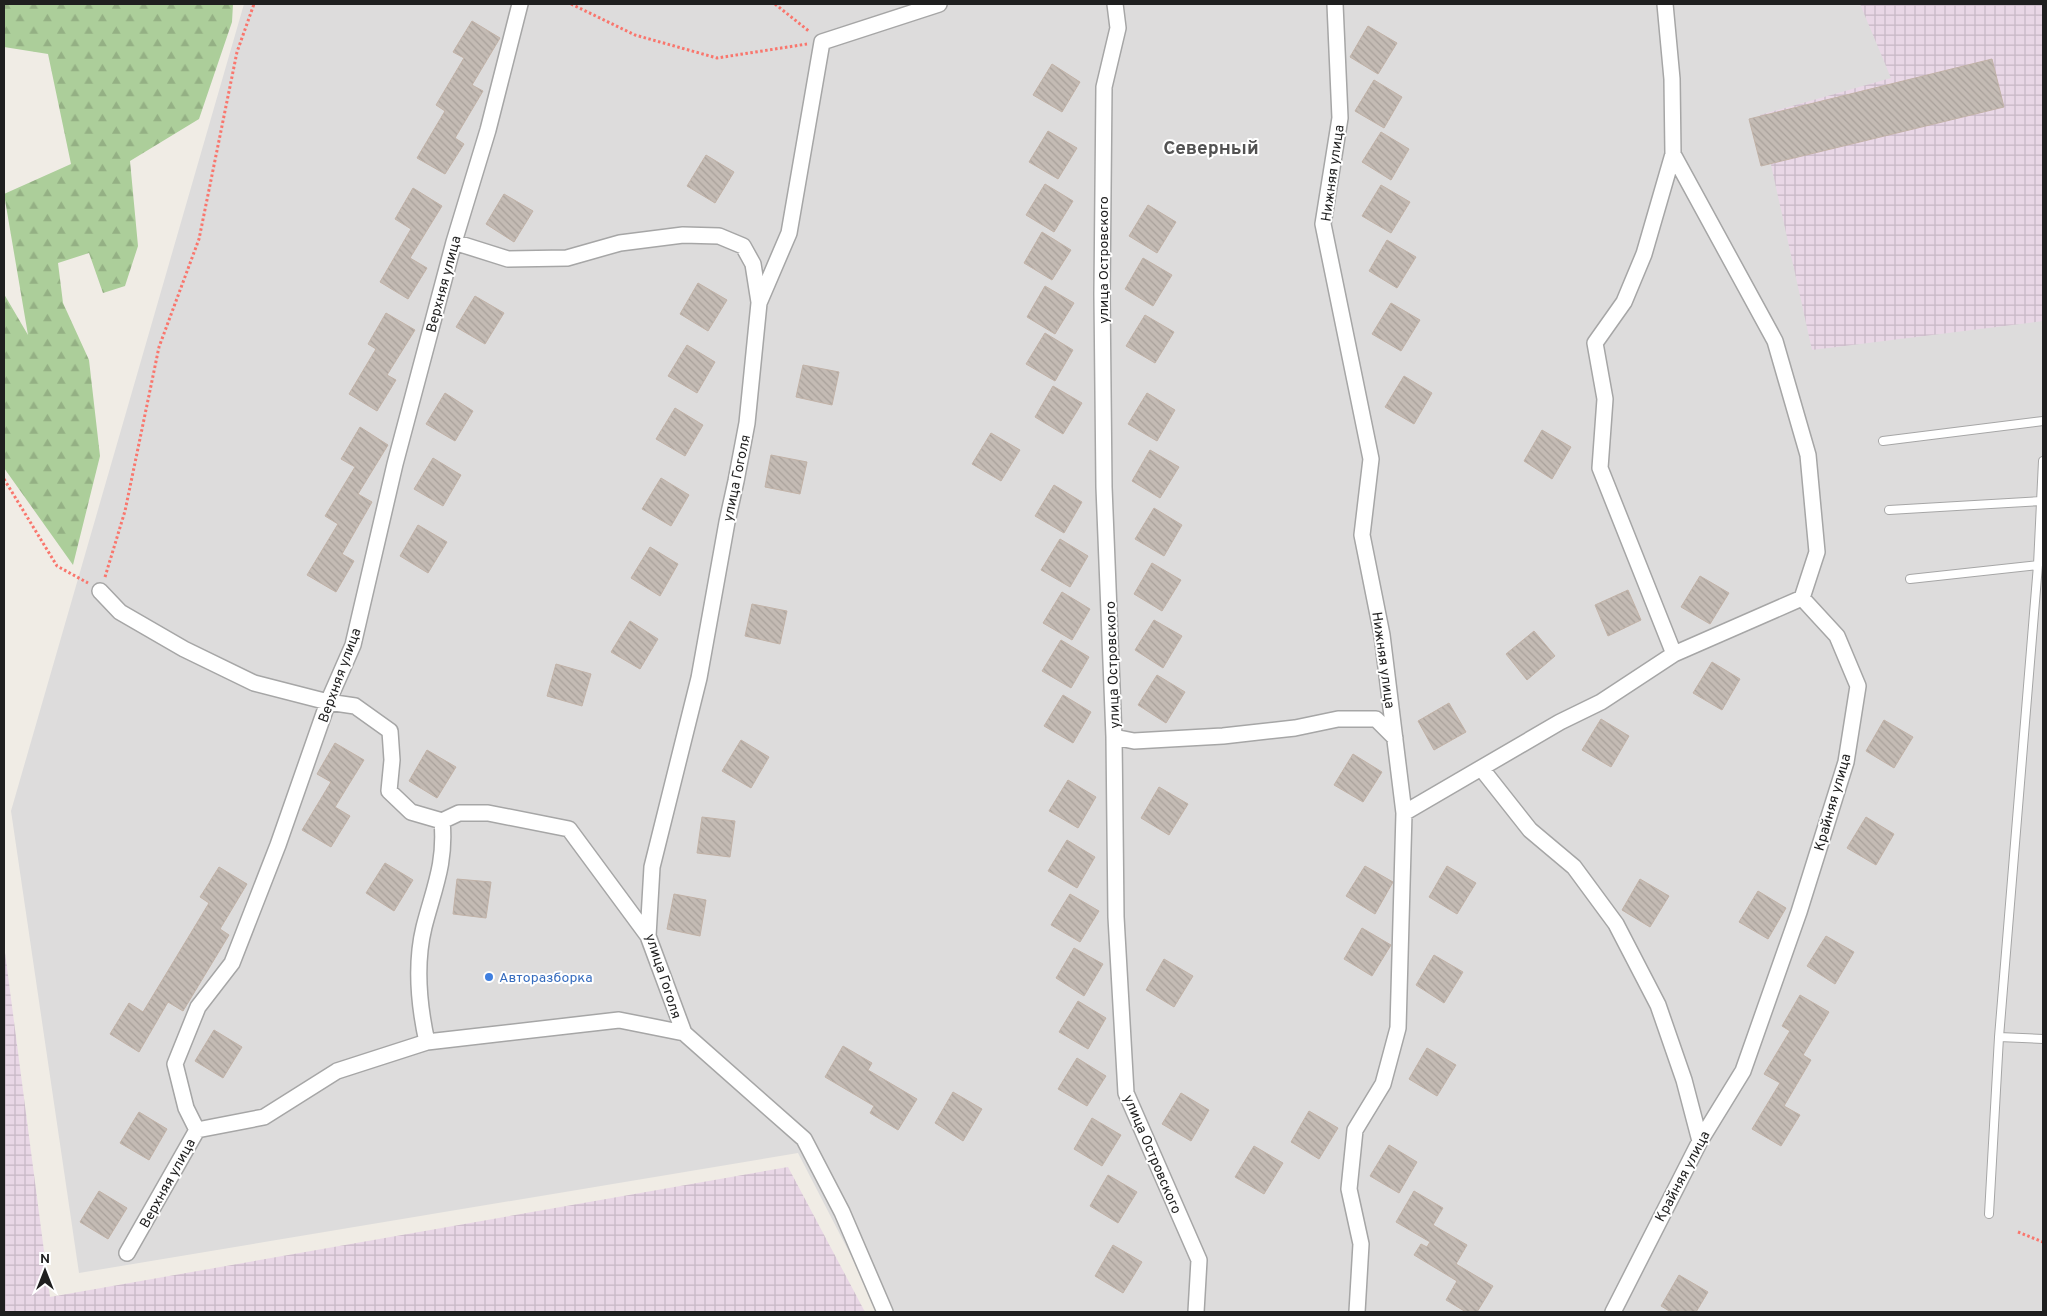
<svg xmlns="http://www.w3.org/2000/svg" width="2047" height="1316" font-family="Overpass,sans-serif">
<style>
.residential{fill:#dddcdc}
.industrial{fill:url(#industrial-grid)}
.forest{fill:url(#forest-firs)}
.building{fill:url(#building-back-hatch);stroke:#c1b2a7}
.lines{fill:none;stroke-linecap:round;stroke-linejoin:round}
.lane-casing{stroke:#a6a6a6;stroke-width:10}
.street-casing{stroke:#a6a6a6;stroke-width:18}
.path{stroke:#f9766d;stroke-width:3;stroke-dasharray:2.5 2.5;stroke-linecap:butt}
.lane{stroke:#fff;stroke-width:8}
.street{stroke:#fff;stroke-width:15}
.shop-dot{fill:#3f7fe0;stroke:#fff;stroke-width:2}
.labels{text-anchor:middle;stroke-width:4;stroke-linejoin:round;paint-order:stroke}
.street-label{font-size:14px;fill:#1f1f1f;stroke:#fff}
.shop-label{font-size:14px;fill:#366cbe;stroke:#fff;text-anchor:start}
.district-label{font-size:19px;font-weight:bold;fill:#525252;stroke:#fff}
</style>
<defs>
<pattern id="industrial-grid" width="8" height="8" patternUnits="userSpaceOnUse" patternTransform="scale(1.25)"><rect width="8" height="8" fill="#e9d7e6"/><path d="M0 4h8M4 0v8" fill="none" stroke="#c7b8c5"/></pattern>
<pattern id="forest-firs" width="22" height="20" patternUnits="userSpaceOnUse" patternTransform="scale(1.25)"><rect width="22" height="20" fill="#acce9a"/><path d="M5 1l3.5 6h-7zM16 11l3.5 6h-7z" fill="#94b084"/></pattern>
<pattern id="building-back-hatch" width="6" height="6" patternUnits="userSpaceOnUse" patternTransform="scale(1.25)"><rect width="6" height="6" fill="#c4bbb4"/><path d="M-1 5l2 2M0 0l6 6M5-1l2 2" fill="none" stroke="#a8a09a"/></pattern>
</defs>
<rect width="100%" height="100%" fill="#f0ece5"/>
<path class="residential" d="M 244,4 L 2043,4 L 2043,1312 L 880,1312 L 798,1153 L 79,1273 L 11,811 Z"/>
<path class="industrial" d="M 1860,4 L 2043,4 L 2043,321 L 1812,350 L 1760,115 L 1891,78 Z
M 4,945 L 50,1297 L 788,1167 L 865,1312 L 4,1312 Z"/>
<path class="forest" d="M 4,4 L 233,4 L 232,22 L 199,119 L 130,161 L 138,246 L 125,286 L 103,293 L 89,253 L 58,263 L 63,303 L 89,360 L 100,456 L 73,565 L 4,468 L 4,294 L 28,335 L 4,194 L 71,164 L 48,54 L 4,47 Z"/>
<path class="building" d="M 472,21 L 500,38 L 472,85 L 483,91 L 455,138 L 464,144 L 445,174 L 417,158 L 445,111 L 436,105 L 464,58 L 453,52 Z
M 1368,26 L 1397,43 L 1378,74 L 1350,57 Z
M 1992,59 L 2004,107 L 1761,166 L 1749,119 Z
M 1052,64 L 1080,82 L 1062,112 L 1033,95 Z
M 1374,80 L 1402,97 L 1384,128 L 1355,111 Z
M 1048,131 L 1077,148 L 1058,179 L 1029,162 Z
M 1381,132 L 1409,149 L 1391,180 L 1362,162 Z
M 706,155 L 734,172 L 715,203 L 687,186 Z
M 1045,184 L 1073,201 L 1054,232 L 1026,215 Z
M 1381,185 L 1410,202 L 1391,233 L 1362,216 Z
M 413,188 L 442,206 L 410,258 L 427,268 L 408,299 L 380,282 L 411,229 L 395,219 Z
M 504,194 L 533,211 L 514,242 L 486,224 Z
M 1148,205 L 1176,222 L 1157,253 L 1129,236 Z
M 1042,232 L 1071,250 L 1052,280 L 1024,263 Z
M 1387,240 L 1416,257 L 1397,288 L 1369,271 Z
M 1143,258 L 1172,275 L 1153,306 L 1125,289 Z
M 698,283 L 727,300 L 708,331 L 680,314 Z
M 1045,286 L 1074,303 L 1055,334 L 1027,317 Z
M 475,296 L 504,313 L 485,344 L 456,327 Z
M 1391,303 L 1420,320 L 1401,351 L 1372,334 Z
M 386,313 L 415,330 L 387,375 L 396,380 L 377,411 L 349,394 L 376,349 L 368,344 Z
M 1145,315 L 1174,332 L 1155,363 L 1126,346 Z
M 1045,333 L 1073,350 L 1055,381 L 1026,364 Z
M 687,345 L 715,362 L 697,393 L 668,376 Z
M 803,365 L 839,372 L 832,405 L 796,397 Z
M 1404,376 L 1432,393 L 1414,424 L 1385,407 Z
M 1053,386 L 1082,403 L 1063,434 L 1035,417 Z
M 445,393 L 473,411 L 455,441 L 426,424 Z
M 1147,393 L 1175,410 L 1157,441 L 1128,424 Z
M 675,408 L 703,425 L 685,456 L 656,439 Z
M 360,427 L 388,445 L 358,494 L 372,502 L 342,554 L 354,561 L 336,592 L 307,575 L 338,524 L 325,516 L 355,467 L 341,459 Z
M 1542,430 L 1571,447 L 1552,479 L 1524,461 Z
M 991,433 L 1020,450 L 1001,481 L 972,464 Z
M 1150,450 L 1179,467 L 1160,498 L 1132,481 Z
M 771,455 L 807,462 L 800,494 L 765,487 Z
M 433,458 L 461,475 L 443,506 L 414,489 Z
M 661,478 L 689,495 L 671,526 L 642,509 Z
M 1054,485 L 1082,502 L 1064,533 L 1035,516 Z
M 1154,508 L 1182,525 L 1164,556 L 1135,539 Z
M 418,525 L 447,542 L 428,573 L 400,556 Z
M 1060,539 L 1088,556 L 1070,587 L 1041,570 Z
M 650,547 L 678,564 L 660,596 L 631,578 Z
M 1152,563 L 1181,580 L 1162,611 L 1134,594 Z
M 1700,576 L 1729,593 L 1710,624 L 1681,607 Z
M 1628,590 L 1641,620 L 1608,636 L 1595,605 Z
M 1062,592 L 1090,609 L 1072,640 L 1043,623 Z
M 752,604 L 787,611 L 780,644 L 745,636 Z
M 1154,620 L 1182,636 L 1163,668 L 1135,650 Z
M 630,621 L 658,639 L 640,669 L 611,652 Z
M 1534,631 L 1555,656 L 1527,680 L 1506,654 Z
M 1061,640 L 1089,657 L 1071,688 L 1042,671 Z
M 1712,662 L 1740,679 L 1722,710 L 1693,693 Z
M 556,664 L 591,674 L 582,706 L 547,696 Z
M 1157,675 L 1185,692 L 1166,723 L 1138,705 Z
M 1063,695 L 1091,712 L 1073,743 L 1044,726 Z
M 1449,703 L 1466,732 L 1434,750 L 1418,721 Z
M 1601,719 L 1629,736 L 1611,767 L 1582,750 Z
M 1884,720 L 1913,737 L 1894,768 L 1866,751 Z
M 741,740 L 769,757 L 751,788 L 722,771 Z
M 335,743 L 364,760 L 335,807 L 350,816 L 331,847 L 302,830 L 331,782 L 317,774 Z
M 427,750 L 456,767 L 437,798 L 409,781 Z
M 1353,754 L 1382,772 L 1363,802 L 1334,785 Z
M 1068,780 L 1096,797 L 1078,828 L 1049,811 Z
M 1159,787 L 1188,804 L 1169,835 L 1141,818 Z
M 702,817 L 735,821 L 730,857 L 697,853 Z
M 1866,817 L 1894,834 L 1876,865 L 1847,848 Z
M 1067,840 L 1095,857 L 1077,888 L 1048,871 Z
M 385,863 L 413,880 L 394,911 L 366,893 Z
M 1365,866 L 1393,882 L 1375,914 L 1346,896 Z
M 1447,866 L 1476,883 L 1457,914 L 1429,897 Z
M 219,867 L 247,884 L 220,929 L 229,935 L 183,1011 L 168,1002 L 139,1052 L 110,1034 L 129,1003 L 143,1012 L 209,903 L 200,897 Z
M 457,879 L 491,882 L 486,918 L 453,914 Z
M 1640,879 L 1669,896 L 1650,927 L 1622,910 Z
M 1758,891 L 1786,908 L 1768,939 L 1739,922 Z
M 674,894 L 706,900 L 700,936 L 667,929 Z
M 1070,894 L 1099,911 L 1080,942 L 1051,925 Z
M 1362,928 L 1391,945 L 1372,976 L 1344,959 Z
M 1826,936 L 1854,952 L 1835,984 L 1807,966 Z
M 1074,948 L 1103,964 L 1084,996 L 1056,978 Z
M 1434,955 L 1463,972 L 1444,1003 L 1416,985 Z
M 1164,959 L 1193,976 L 1174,1007 L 1146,990 Z
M 1800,995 L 1829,1012 L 1803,1055 L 1811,1060 L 1784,1106 L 1800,1115 L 1781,1146 L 1752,1129 L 1780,1083 L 1764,1074 L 1790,1031 L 1782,1026 Z
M 1078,1001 L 1106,1018 L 1088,1049 L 1059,1032 Z
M 214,1030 L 242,1047 L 223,1078 L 195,1061 Z
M 843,1046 L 872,1063 L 868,1070 L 917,1099 L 898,1130 L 870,1113 L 874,1106 L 825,1077 Z
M 1427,1048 L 1456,1065 L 1437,1096 L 1409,1079 Z
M 1077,1058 L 1106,1076 L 1087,1106 L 1058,1089 Z
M 953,1092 L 982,1109 L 963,1141 L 935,1123 Z
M 1181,1093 L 1209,1110 L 1191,1141 L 1162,1124 Z
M 1309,1111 L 1338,1128 L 1319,1159 L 1291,1142 Z
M 139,1112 L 167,1129 L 149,1160 L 120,1143 Z
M 1092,1118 L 1121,1135 L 1102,1166 L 1074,1149 Z
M 1389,1145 L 1417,1162 L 1399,1193 L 1370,1176 Z
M 1254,1146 L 1283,1163 L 1264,1194 L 1235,1177 Z
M 1108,1175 L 1137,1192 L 1118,1223 L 1090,1206 Z
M 99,1191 L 127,1208 L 108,1239 L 80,1222 Z
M 1414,1191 L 1443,1208 L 1433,1225 L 1467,1245 L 1456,1264 L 1493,1286 L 1477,1312 L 1466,1312 L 1446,1300 L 1457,1281 L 1414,1255 L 1421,1244 L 1427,1247 L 1430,1242 L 1396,1222 Z
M 1113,1245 L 1142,1262 L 1123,1293 L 1095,1276 Z
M 1679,1275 L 1708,1292 L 1696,1312 L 1671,1312 L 1661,1306 Z"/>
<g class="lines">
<g class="lane-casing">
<path id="lane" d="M 1883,441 L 2043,421
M 1889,510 L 2041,501
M 1910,579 L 2038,565
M 1999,1037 L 2043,1039
M 1989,1214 L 1999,1037 L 2038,565 L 2043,461"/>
</g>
<g class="street-casing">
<path id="street" d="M 1115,4 L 1118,28 L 1104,87 L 1102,294 L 1104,487 L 1114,737 L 1116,917 L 1126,1093 L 1199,1260 L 1196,1312
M 1335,4 L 1340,118 L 1323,224 L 1371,459 L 1362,535 L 1382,635 L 1404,813 L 1398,1028 L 1383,1084 L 1355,1130 L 1349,1189 L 1361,1244 L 1357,1312
M 1665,4 L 1672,79 L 1673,154
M 454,242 L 508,259 L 567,258 L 620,243 L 683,235 L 719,236 L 743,246 L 753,264 L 759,302
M 100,591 L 120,612 L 184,649 L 254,683 L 328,702 L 355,706 L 390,731 L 392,760 L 389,791 L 411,812 L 442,821 L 459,813 L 488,813 L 569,829 L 648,936
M 1674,654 L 1600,468 L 1605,399 L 1595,343 L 1624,302 L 1644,254 L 1673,154 L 1775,341 L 1808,455 L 1817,552 L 1802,598
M 1114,737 L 1134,741 L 1223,736 L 1295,728 L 1338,719 L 1376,719 L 1395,738
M 1481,768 L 1530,830 L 1574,867 L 1616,924 L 1658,1005 L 1684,1080 L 1700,1141
M 1404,813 L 1560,722 L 1601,702 L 1674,654 L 1802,598 L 1837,636 L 1858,686 L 1846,762 L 1799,912 L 1743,1071 L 1700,1141 L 1613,1312
M 684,1033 L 648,936 L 652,867 L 699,678 L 727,522 L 736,481 L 747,423 L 759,303 L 789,233 L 822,42 L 939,4
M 427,1042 C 419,1006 415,964 424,927 C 434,888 446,863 442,821
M 197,1130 L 264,1117 L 337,1071 L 427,1042 L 619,1020 L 684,1033 L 804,1139 L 842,1212 L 885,1312
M 127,1253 L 197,1130 L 186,1108 L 175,1064 L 198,1007 L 232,963 L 278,845 L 328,702 L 353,645 L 395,464 L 454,242 L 488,130 L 520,4"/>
</g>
<path class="path" d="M 571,4 L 635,35 L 717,58 L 807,44
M 775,4 L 810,32
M 4,479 L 57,566 L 88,583
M 105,577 L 125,511 L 159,347 L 199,239 L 237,52 L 254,4
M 2018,1232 L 2043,1242"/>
<use href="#lane" class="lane"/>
<use href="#street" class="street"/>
</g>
<circle class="shop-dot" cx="489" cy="977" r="5"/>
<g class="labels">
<g class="street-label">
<text transform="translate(1332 173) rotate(-82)" y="5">Нижняя улица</text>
<text transform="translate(1103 260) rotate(-90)" y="5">улица Островского</text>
<text transform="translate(443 284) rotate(-75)" y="5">Верхняя улица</text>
<text transform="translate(736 478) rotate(-78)" y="5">улица Гоголя</text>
<text transform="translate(1384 660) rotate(82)" y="5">Нижняя улица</text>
<text transform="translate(1112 665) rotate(-92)" y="5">улица Островского</text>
<text transform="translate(339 675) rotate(-70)" y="5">Верхняя улица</text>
<text transform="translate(1832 802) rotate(-74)" y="5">Крайняя улица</text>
<text transform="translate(664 976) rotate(72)" y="5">улица Гоголя</text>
<text transform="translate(1153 1154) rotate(67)" y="5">улица Островского</text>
<text transform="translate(1682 1176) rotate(-62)" y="5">Крайняя улица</text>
<text transform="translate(167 1183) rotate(-61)" y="5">Верхняя улица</text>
</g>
<g class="shop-label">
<text x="499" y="982">Авторазборка</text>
</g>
<g class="district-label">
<text x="1211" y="154">Северный</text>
</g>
</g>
<rect width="2047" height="1316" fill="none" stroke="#1f1f1f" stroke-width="10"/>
<g transform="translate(45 1271)" stroke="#ffffff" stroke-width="4" paint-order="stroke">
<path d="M0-4L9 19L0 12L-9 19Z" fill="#1f1f1f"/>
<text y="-8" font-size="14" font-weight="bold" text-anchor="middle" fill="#1f1f1f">N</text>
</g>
</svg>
